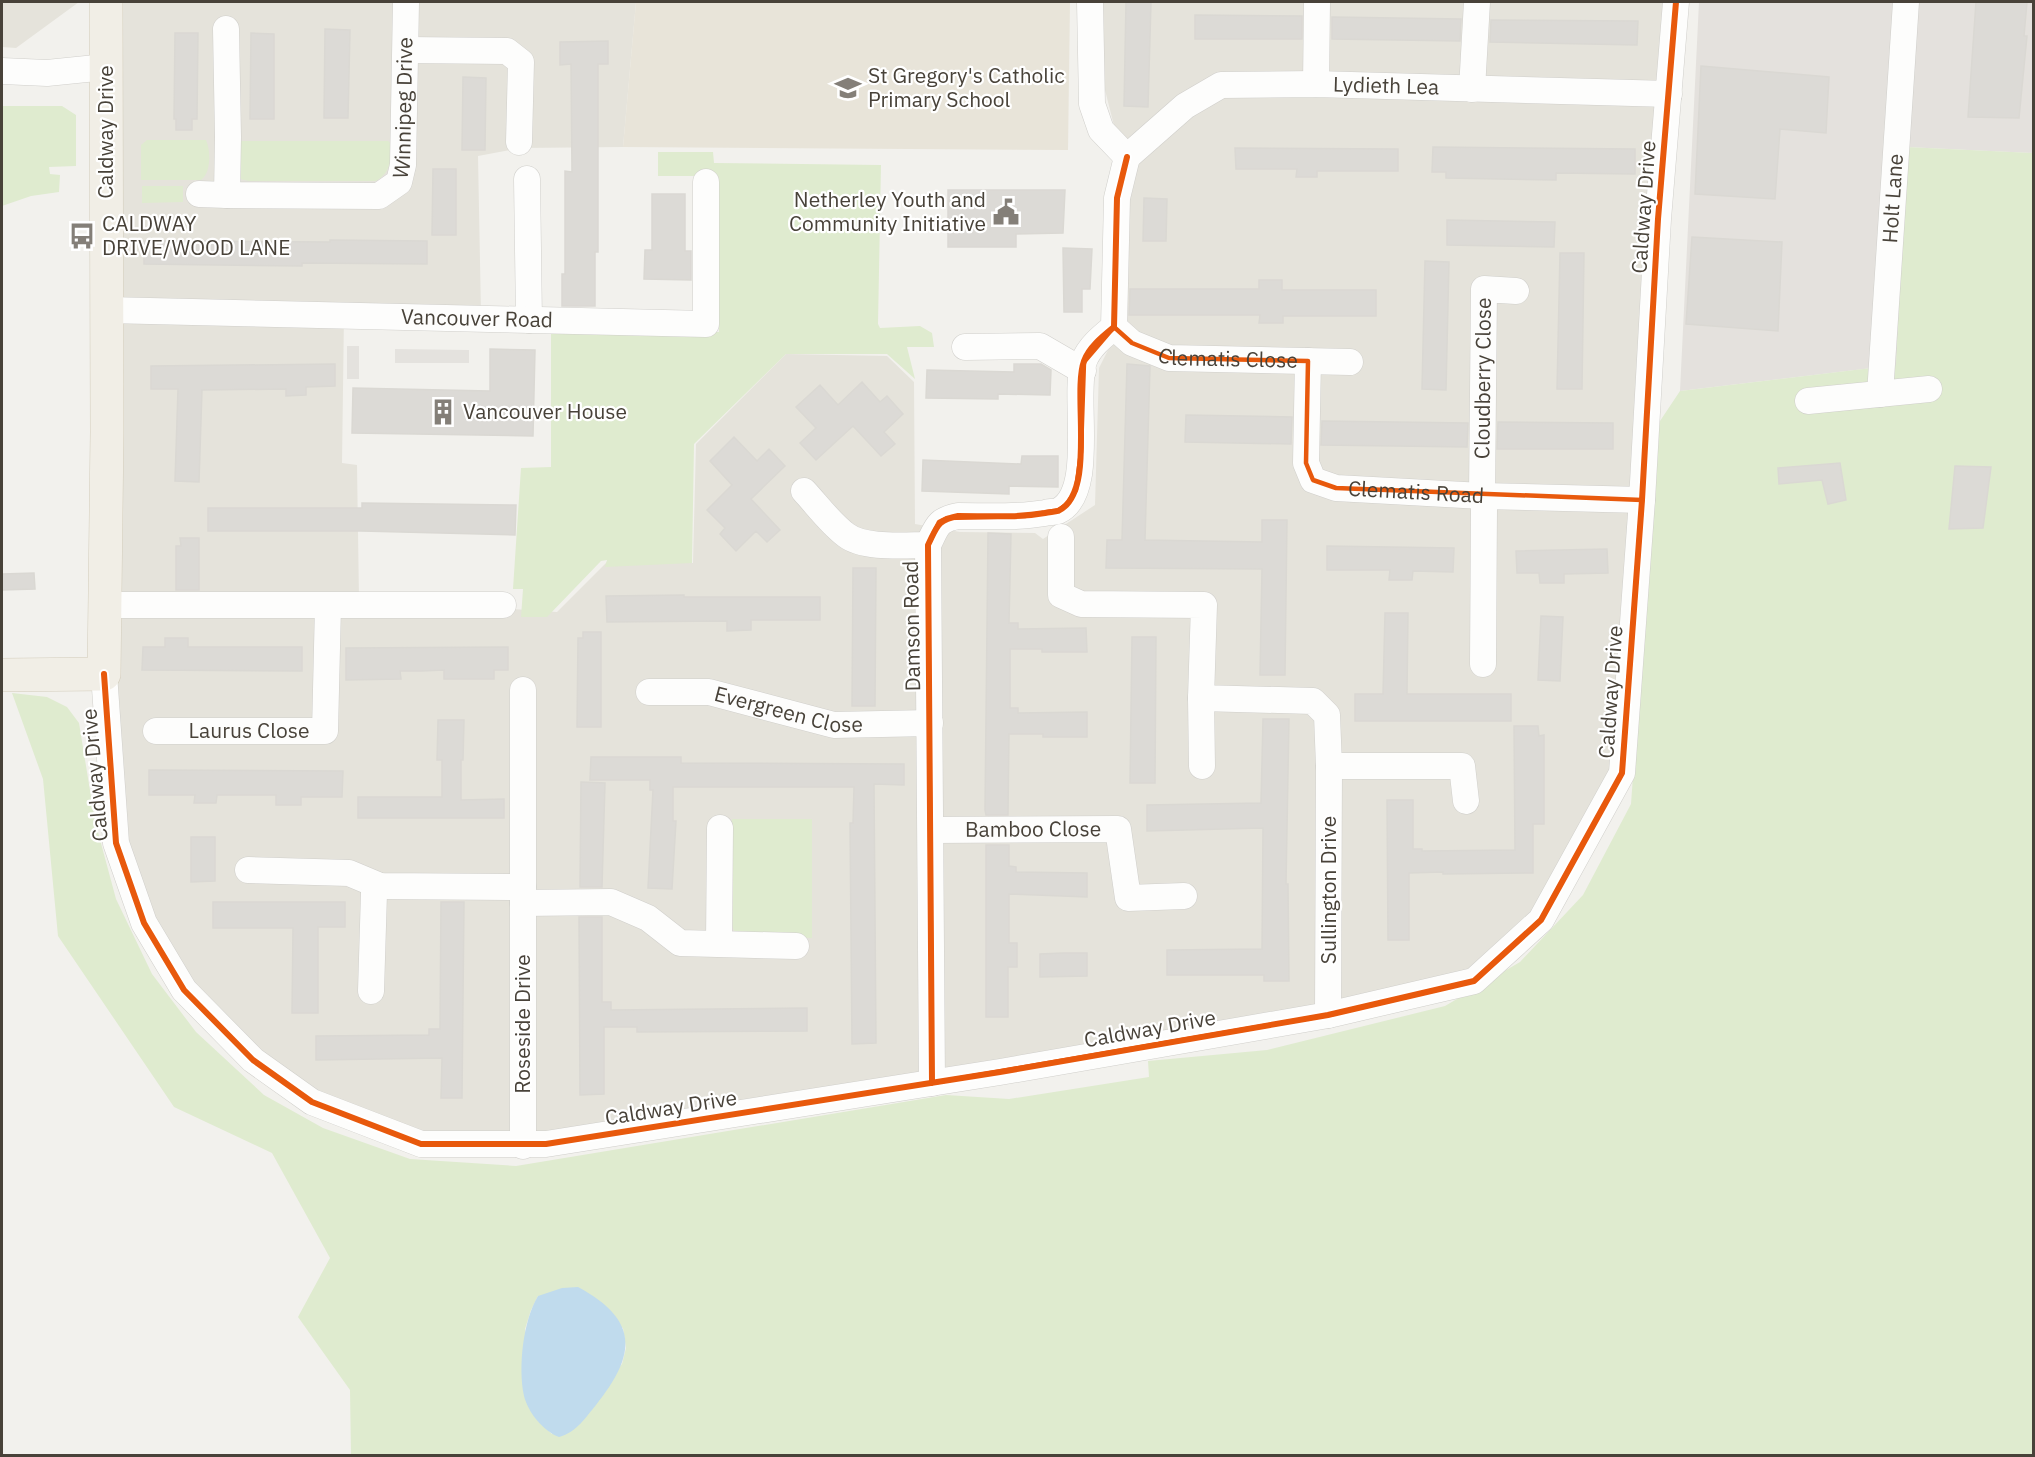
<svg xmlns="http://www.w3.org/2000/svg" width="2035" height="1457" font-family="'IBM Plex Sans',sans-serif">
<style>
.residential{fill:#e5e3db}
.industrial{fill:#e4e1dd}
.education{fill:#e8e4d9}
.green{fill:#dfebcf;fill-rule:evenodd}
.parking{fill:#e4e2de}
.water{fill:#c0dbed}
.building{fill:#dcdad6;stroke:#dad8d3;stroke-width:1.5}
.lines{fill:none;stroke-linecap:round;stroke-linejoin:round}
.minor-casing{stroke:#d0cfcb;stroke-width:27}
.major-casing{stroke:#d3cdbc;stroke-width:34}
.minor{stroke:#fdfdfc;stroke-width:26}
.major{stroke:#f1eee6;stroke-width:33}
.cycleway-casing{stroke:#fff;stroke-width:10}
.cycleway{stroke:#e8590c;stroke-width:6}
.marked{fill:none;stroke:#e8590c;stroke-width:4.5;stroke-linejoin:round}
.labels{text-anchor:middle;stroke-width:4.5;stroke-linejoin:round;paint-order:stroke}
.poi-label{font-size:21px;fill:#484239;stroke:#fff;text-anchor:start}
.street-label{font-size:21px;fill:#484239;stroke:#fff}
</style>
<rect width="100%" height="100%" fill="#f2f1ed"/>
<path class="residential" d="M 2,2 L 79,2 L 16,48 L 2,47 Z
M 119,2 L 636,2 L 623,147 L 520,148 L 478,156 L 481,314 L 344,314 L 342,463 L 357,465 L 359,599 L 557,612 L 607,562 L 693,563 L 696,444 L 786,354 L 887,356 L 914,382 L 915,524 L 960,532 L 1035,533 L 1043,539 L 1095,505 L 1099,368 L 1123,320 L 1129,185 L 1105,90 L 1101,2 L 1675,2 L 1622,773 L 1541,920 L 1474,981 L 546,1144 L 421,1144 L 312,1102 L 184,990 L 116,843 Z"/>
<path class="industrial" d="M 1699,2 L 2033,2 L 2033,153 L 1906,147 L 1897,365 L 1680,391 Z"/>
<path class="education" d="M 636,2 L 1070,2 L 1068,150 L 623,147 Z"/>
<path class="green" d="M 2,106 L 62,106 L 76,115 L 76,166 L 49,167 L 50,174 L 60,175 L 59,192 L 31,196 L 2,206 Z
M 147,140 L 206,140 C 211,151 211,173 201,180 L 141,180 L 141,145 Z
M 240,141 L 388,141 L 392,144 C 391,160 391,172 376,181 L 249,181 L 240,179 L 238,175 Z
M 1906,147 L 2033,153 L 2033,1455 L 351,1455 L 350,1390 L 298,1317 L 330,1258 L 272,1153 L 174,1107 L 58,936 L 43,779 L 12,693 L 47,697 L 67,707 L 79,723 L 95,821 L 116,899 L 152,974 L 196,1032 L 264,1095 L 323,1128 L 410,1159 L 516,1166 L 946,1095 L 1009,1099 L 1149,1077 L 1148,1061 L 1267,1050 L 1445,1006 L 1520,962 L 1583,895 L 1631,804 L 1658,424 L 1680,391 L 1896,365 ZM 538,1296 L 623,1328 L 626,1348 L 622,1364 L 552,1434 L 538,1421 L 525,1329 L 531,1310 Z
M 658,152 L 713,152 L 714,163 L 881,165 L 878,324 L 880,328 L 920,326 L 932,333 L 934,347 L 907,347 L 915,379 L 887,354 L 786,354 L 694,444 L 692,563 L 605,567 L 607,560 L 601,561 L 547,617 L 521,617 L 523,589 L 513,589 L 521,468 L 551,467 L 551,331 L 719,332 L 716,176 L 658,176 Z
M 142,186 L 183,186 L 183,202 L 142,203 Z
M 732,819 L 812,819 L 812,938 L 743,936 L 735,932 L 729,920 Z"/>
<path class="parking" d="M 347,346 L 359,346 L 359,379 L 347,379 Z
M 395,349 L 469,350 L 469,363 L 395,363 Z"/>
<path class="water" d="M 578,1287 C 639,1320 637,1354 596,1405 C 585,1418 577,1432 559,1437 C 543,1431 528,1412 524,1396 C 518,1367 523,1321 538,1296 L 562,1288 Z"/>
<path class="building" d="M 1126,2 L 1151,2 L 1148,107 L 1124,106 Z
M 1976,2 L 2027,2 L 2024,36 L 2027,36 L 2019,118 L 1968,117 Z
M 1195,15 L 1302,16 L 1302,39 L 1195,39 Z
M 1332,17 L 1461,19 L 1460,41 L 1332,39 Z
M 1491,20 L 1638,21 L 1637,45 L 1490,42 Z
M 325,29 L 350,30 L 348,118 L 324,118 Z
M 175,33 L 198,33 L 197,119 L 192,119 L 192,130 L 176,130 L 176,119 L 174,119 Z
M 251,33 L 274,34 L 274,119 L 250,119 Z
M 608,41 L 608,64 L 598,64 L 598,252 L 595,252 L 595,306 L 562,306 L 562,274 L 565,274 L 565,171 L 572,172 L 571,64 L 560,65 L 560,42 Z
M 1701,66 L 1829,77 L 1826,133 L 1780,129 L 1775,199 L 1695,194 Z
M 463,77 L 486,78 L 485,150 L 462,150 Z
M 1433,147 L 1635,149 L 1635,174 L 1556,173 L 1556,180 L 1446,178 L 1446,172 L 1432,172 Z
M 1235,148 L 1398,149 L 1398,171 L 1317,171 L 1317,177 L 1296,177 L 1297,169 L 1236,169 Z
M 433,169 L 456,169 L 456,235 L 432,235 Z
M 948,190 L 1065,190 L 1063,233 L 1016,234 L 1016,247 L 948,247 Z
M 652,194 L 685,194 L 685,251 L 691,251 L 691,280 L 644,279 L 645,250 L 652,250 Z
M 1144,198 L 1167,199 L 1166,241 L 1143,241 Z
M 1447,220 L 1555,222 L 1554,247 L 1447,245 Z
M 1692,237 L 1782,242 L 1778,331 L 1686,324 Z
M 330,240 L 427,241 L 427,264 L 302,263 L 302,266 L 144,264 L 144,241 L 330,242 Z
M 1063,248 L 1092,249 L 1090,289 L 1082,289 L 1082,312 L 1064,312 Z
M 1560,253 L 1584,253 L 1582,389 L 1557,389 Z
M 1425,261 L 1449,262 L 1446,390 L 1422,389 Z
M 1259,280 L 1282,280 L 1282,290 L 1376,290 L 1376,316 L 1283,316 L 1283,323 L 1259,323 L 1260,315 L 1129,315 L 1130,289 L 1259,289 Z
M 490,349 L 535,350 L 533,436 L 352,433 L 353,388 L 490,391 Z
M 335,364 L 335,386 L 306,387 L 306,395 L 286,396 L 286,389 L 202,390 L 199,482 L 175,481 L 178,389 L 151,389 L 151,366 Z
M 1014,364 L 1041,364 L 1051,370 L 1050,395 L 998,394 L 998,399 L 926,398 L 927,370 L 1014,372 Z
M 1127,364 L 1150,366 L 1145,540 L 1262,542 L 1262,520 L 1287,520 L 1285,675 L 1260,675 L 1262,569 L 1106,568 L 1107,540 L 1122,540 Z
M 862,382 L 880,402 L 887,396 L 903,414 L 884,432 L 895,444 L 881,456 L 853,426 L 816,460 L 800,443 L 816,428 L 796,407 L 820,385 L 838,405 Z
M 1186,415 L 1292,417 L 1291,444 L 1185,442 Z
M 1322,421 L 1468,423 L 1467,447 L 1321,445 Z
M 1498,422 L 1613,423 L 1613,449 L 1497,449 Z
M 734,437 L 757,461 L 769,449 L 785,466 L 751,499 L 780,530 L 767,542 L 756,531 L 736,551 L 720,534 L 725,528 L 707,510 L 732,485 L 710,461 Z
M 1022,456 L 1058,456 L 1058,487 L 1009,486 L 1009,494 L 922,491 L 923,460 L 1021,464 Z
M 1840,463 L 1846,500 L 1828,504 L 1822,480 L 1779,484 L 1778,468 Z
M 1955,466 L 1991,467 L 1983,528 L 1949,529 Z
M 362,503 L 516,505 L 515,535 L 361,531 L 208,531 L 208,508 L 362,508 Z
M 988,533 L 1011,534 L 1009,623 L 1018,623 L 1018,629 L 1086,628 L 1087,652 L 1042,652 L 1042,649 L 1010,649 L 1010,708 L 1018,708 L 1018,713 L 1087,712 L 1087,737 L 1043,737 L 1043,734 L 1009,734 L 1008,815 L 986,815 L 985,810 Z
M 180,538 L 199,538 L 199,590 L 176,590 L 176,546 L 181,546 Z
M 1327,546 L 1454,548 L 1453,572 L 1413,571 L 1412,580 L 1389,580 L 1390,570 L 1327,570 Z
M 1607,549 L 1608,573 L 1564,574 L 1564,583 L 1540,583 L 1539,573 L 1517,573 L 1516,551 Z
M 853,568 L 876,568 L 875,706 L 852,706 Z
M 34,573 L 35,589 L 2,590 L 2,574 Z
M 684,595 L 684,597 L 820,597 L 820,620 L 751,620 L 751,630 L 727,631 L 727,621 L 607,622 L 606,596 Z
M 1385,613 L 1408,613 L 1407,694 L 1511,694 L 1511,721 L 1355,721 L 1355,694 L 1383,694 Z
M 1541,616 L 1563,617 L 1560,681 L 1538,680 Z
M 583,632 L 601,632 L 601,727 L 577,727 L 578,638 L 583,638 Z
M 1132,637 L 1156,637 L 1155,783 L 1130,783 Z
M 165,638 L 188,638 L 188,647 L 302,647 L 302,671 L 142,670 L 143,647 L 165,647 Z
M 508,647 L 508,670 L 494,670 L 494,679 L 444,679 L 444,670 L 422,671 L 400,671 L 401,679 L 346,680 L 346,648 Z
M 1263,719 L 1289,719 L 1286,884 L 1288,884 L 1289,981 L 1264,981 L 1264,975 L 1167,975 L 1167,950 L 1262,949 L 1263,828 L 1147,831 L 1147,805 L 1261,803 Z
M 438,720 L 464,720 L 463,760 L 461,760 L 461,800 L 504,799 L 504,818 L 358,818 L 358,797 L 442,797 L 442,760 L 437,760 Z
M 1514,726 L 1538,726 L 1539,736 L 1544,735 L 1544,824 L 1533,824 L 1533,873 L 1443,874 L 1443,872 L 1409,873 L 1409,940 L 1388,940 L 1387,800 L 1413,800 L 1413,849 L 1422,849 L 1422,851 L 1515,850 Z
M 591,757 L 681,757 L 681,763 L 904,764 L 904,785 L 874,784 L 876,1043 L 852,1044 L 850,823 L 853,823 L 854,787 L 673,787 L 673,821 L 676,821 L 672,889 L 648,888 L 653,790 L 650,790 L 650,780 L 590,780 Z
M 149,770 L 343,771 L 342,797 L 301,797 L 301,805 L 276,805 L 276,795 L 217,795 L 216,803 L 194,803 L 195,795 L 149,795 Z
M 581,782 L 605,783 L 602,887 L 580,887 Z
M 191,837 L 215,837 L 215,881 L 191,882 Z
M 986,845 L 1009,845 L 1009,866 L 1016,867 L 1016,872 L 1087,873 L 1087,897 L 1009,894 L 1009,943 L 1017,943 L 1017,967 L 1008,967 L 1008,1017 L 986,1017 Z
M 213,902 L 345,902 L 345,927 L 318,927 L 318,1013 L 292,1013 L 293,928 L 213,928 Z
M 441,902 L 464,902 L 462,1098 L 441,1098 L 442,1058 L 316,1060 L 316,1036 L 429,1035 L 429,1029 L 440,1029 Z
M 579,917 L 602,917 L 602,1002 L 611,1002 L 611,1010 L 807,1008 L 807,1031 L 637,1032 L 637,1027 L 604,1027 L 604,1094 L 580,1095 Z
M 1063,953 L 1087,953 L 1087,976 L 1040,977 L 1040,954 Z"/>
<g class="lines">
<g class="minor-casing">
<g id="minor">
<path d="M 1090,2 L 1092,104 L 1101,130 L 1127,157"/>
<path d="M 226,29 L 228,137 L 227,195"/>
<path d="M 406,50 L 507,51 L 521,62 L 519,142"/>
<path d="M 2,71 L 47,73 L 106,67"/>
<path d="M 1316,84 L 1317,2"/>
<path d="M 1472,89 L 1477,2"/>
<path id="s1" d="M 1127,157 L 1185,106 L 1221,85 L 1316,84 L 1669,94"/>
<path d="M 527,179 L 529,320"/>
<path id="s2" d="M 199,194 L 227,195 L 379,196 L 399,182 L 403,165 L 406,2"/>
<path id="s3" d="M 107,310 L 706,324 L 706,182"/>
<path id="s4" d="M 1114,327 L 1132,343 L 1169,358 L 1350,362"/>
<path d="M 965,347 L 1040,346 L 1083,371"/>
<path id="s5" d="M 1308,361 L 1306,463 L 1313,480 L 1336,488 L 1482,496 L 1642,500"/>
<path id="s6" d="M 1880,394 L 1906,2"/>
<path d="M 1808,401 L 1929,389"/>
<path d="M 804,491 C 817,505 830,523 846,535 C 864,549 905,545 928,545"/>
<path d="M 1061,537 L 1061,595 L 1081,604 L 1204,605 L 1201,698 L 1313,701 L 1327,715 L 1329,766 L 1328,1015"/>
<path d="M 105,605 L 503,605"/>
<path id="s7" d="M 1483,664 L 1484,507 L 1482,496 L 1484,289 L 1516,291"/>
<path d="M 104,674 L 116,843 L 144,923 L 184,990 L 253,1060 L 312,1102 L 421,1144 L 546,1144 L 1000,1072 L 1328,1015 L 1474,981 L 1541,920 L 1622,773 L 1642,500 L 1658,219 L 1676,2"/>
<path d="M 523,690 L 523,1146"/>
<path id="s8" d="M 649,692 L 709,692 L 834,725 L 930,723"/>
<path d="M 1201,698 L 1202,766"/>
<path id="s9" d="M 156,731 L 325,731 L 328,606"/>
<path d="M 1329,766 L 1462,766 L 1466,801"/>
<path id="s10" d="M 931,830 L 1118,829 L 1128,898 L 1184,896"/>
<path d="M 248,870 L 349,873 L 380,886 L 523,887"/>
<path d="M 523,903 L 611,902 L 648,918 L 680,943 L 796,946"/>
<path d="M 719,943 L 720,828"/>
<path d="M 371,991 L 374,893 L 380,886"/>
<path d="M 932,1083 L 928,545 C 937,527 937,520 958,516 C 987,516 1016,518 1045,513 C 1049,512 1055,512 1058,511 C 1097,493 1072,394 1084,361 C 1089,347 1103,336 1114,327 L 1117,198 L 1127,157"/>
</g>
</g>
<g class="major-casing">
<path id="major" d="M 2,675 L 104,674 L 107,432 L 106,2"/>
</g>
<use href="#minor" class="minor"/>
<use href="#major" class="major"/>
<g class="cycleway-casing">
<path id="cycleway" d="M 104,674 L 116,843 L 144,923 L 184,990 L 253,1060 L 312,1102 L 421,1144 L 546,1144 L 1000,1072 L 1328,1015 L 1474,981 L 1541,920 L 1622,773 L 1642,500 L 1658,219 L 1676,2
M 932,1083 L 928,545 C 937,527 937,520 958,516 C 987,516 1016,518 1045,513 C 1049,512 1055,512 1058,511 C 1097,493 1072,394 1084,361 C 1089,347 1103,336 1114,327 L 1117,198 L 1127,157"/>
</g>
<use href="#cycleway" class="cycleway"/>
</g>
<path class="marked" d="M 1114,327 L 1132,343 L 1169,358 L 1308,361 L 1306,463 L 1313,480 L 1336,488 L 1642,500 L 1622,773 L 1541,920 L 1474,981 L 1328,1015 L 932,1083 L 928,545 L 939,522 L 947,518 L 1025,516 L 1059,510 L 1068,503 L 1076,490 L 1081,452 L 1084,362 Z"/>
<defs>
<g id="school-bare" transform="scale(2.07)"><path d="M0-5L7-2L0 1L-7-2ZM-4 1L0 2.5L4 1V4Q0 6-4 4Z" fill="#847f78" stroke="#fff" stroke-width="2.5" paint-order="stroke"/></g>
<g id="civic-bare" transform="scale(2.07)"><path d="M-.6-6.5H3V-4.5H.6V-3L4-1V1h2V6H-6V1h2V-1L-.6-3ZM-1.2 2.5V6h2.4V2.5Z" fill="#847f78" stroke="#fff" stroke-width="2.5" paint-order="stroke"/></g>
<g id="bus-bare" transform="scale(2.07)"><path d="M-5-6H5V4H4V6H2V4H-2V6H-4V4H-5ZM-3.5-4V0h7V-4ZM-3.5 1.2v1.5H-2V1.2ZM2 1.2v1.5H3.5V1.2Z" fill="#847f78" stroke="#fff" stroke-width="2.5" paint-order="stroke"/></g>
<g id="building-bare" transform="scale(2.07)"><path d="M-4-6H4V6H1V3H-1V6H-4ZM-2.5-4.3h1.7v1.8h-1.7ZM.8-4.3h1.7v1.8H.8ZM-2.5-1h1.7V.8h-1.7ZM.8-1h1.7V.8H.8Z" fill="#847f78" stroke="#fff" stroke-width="2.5" paint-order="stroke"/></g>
</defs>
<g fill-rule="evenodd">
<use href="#school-bare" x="848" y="88"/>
<use href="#civic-bare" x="1006" y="212"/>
<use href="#bus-bare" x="82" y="236"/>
<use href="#building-bare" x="443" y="412"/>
</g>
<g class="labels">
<g class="poi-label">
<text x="868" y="83">St Gregory's Catholic<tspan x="868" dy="24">Primary School</tspan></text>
<text x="986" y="207" text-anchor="end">Netherley Youth and<tspan x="986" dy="24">Community Initiative</tspan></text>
<text x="102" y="231">CALDWAY<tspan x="102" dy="24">DRIVE/WOOD LANE</tspan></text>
<text x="463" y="419">Vancouver House</text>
</g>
<g class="street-label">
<text dy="7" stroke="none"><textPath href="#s1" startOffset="284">Lydieth Lea</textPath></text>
<text dy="7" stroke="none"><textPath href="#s2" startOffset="279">Winnipeg Drive</textPath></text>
<text transform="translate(106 132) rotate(-90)" y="7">Caldway Drive</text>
<text dy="7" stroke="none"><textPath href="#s6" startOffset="196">Holt Lane</textPath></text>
<text transform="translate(1644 207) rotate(-86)" y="7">Caldway Drive</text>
<text dy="7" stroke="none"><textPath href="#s3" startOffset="370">Vancouver Road</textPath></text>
<text dy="7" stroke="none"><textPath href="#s4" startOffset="123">Clematis Close</textPath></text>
<text dy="7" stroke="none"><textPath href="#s7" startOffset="286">Cloudberry Close</textPath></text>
<text dy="7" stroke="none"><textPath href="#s5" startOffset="225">Clematis Road</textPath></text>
<text transform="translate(912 626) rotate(-91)" y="7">Damson Road</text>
<text transform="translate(1611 692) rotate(-86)" y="7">Caldway Drive</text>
<text dy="7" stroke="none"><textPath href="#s8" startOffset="142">Evergreen Close</textPath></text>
<text dy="7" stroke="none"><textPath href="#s9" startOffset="93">Laurus Close</textPath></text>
<text transform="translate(95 775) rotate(-95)" y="7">Caldway Drive</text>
<text dy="7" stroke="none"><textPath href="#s10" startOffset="102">Bamboo Close</textPath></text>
<text transform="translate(1329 890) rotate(-90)" y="7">Sullington Drive</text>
<text transform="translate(523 1024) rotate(-90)" y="7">Roseside Drive</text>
<text transform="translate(1150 1029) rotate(-10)" y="7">Caldway Drive</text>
<text transform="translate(671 1108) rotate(-9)" y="7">Caldway Drive</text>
</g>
</g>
<rect width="2035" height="1457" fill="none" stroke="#484239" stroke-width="6"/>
</svg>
